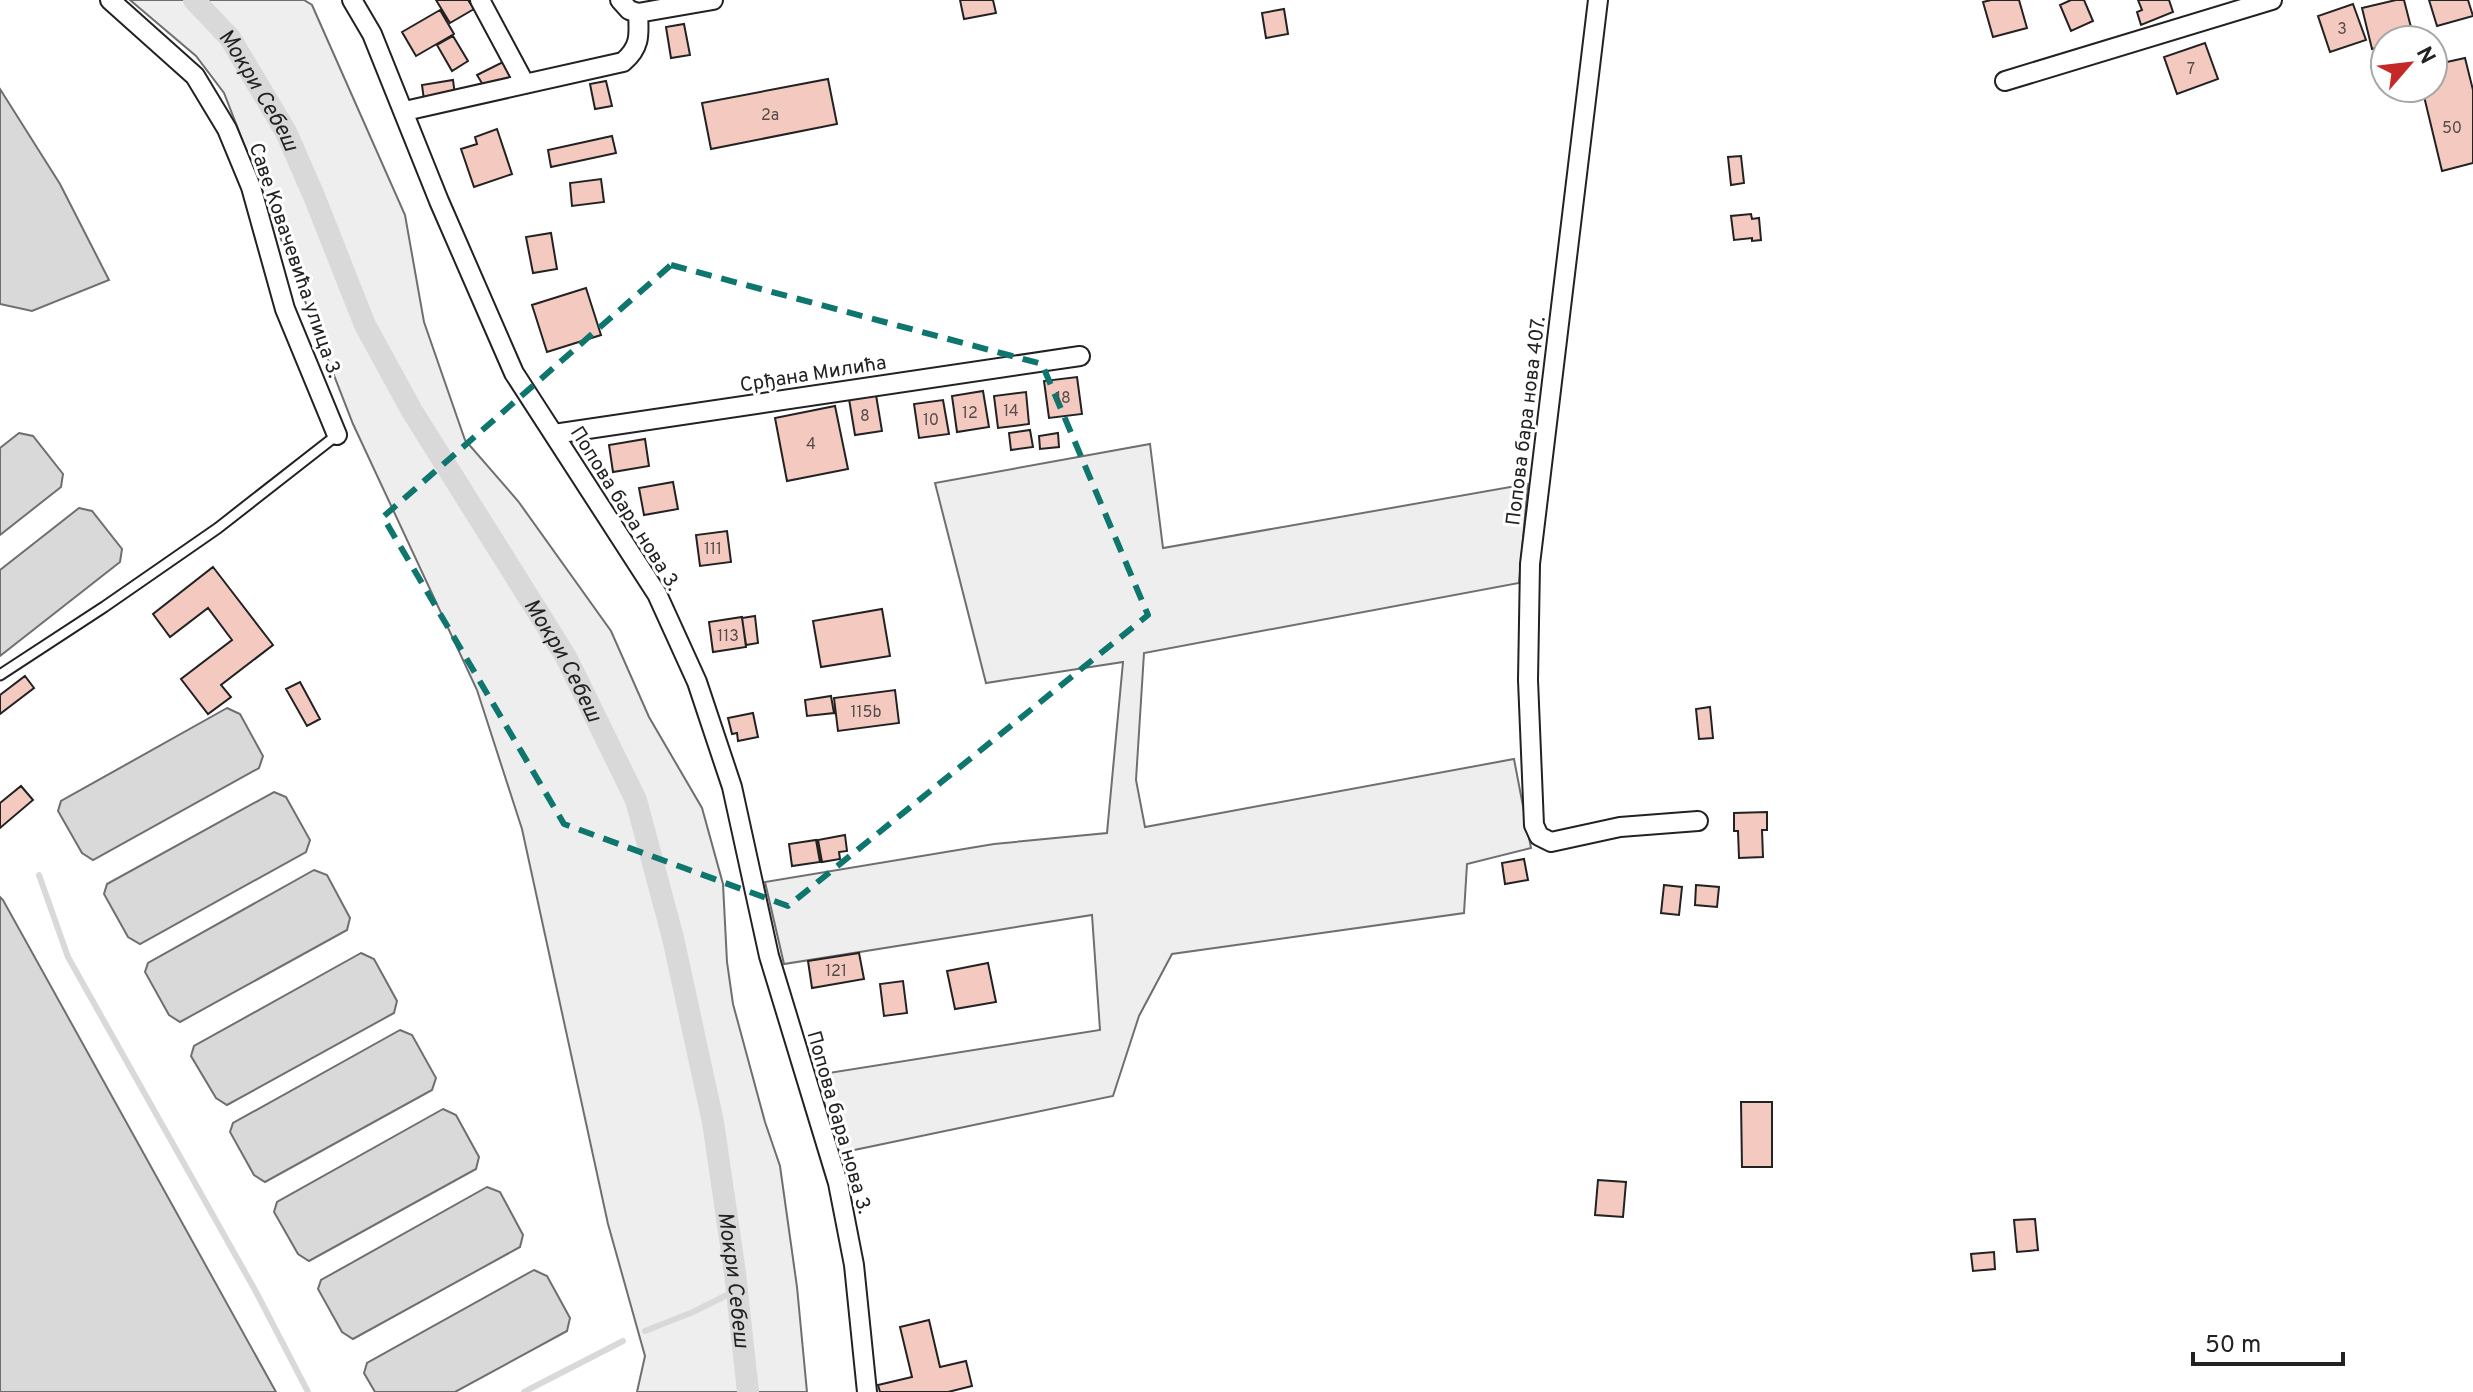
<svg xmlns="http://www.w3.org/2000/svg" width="2473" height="1392" font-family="Overpass,sans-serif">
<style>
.green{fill:#eee;stroke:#6f6f6f;stroke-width:2}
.water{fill:#d9d9d9;stroke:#6f6f6f;stroke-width:2}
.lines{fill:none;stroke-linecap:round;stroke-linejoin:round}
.stream{stroke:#d9d9d9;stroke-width:6}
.canal{stroke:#d9d9d9;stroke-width:22}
.building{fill:#f3c9c0;stroke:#222;stroke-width:2}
.lane-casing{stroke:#222;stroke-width:13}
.street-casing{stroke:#222;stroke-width:22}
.lane{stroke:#fff;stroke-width:9}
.street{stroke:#fff;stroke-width:18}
.marked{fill:none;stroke:#0f766e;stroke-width:6;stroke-dasharray:16 10;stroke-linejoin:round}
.labels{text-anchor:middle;stroke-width:6;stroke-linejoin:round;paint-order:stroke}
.number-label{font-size:16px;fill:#564c4a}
.street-label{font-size:20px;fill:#222;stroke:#fff}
.water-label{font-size:22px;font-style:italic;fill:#222;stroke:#fff}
</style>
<rect width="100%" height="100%" fill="#fff"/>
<path class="green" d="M 130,0 L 304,0 L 312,5 L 405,215 L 424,322 L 465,440 L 518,501 L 611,631 L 649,717 L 702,808 L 723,884 L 727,962 L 733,1004 L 765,1122 L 780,1166 L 797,1287 L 807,1392 L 637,1392 L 645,1356 L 608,1224 L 522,829 L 477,690 L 353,424 L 224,93 L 196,56 Z
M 1150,444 L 1163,548 L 1528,484 L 1519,583 L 1144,653 L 1136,780 L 1145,827 L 1514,759 L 1531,848 L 1467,864 L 1464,913 L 1172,954 L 1139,1016 L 1113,1096 L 835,1154 L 816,1075 L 1100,1030 L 1092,915 L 784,964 L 765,882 L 994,844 L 1107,833 L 1123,662 L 986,683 L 935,483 Z"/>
<path class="water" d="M 0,89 L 60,184 L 109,280 L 32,311 L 0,304 Z
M 19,433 L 33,436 L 63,474 L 61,487 L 0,535 L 0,448 Z
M 79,508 L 92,511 L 122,549 L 120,562 L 0,656 L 0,570 Z
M 227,708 L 240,714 L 263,756 L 259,768 L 93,860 L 82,853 L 58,811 L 61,801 Z
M 274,792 L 286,797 L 310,840 L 306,852 L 140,944 L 128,937 L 104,894 L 107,884 Z
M 314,870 L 327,875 L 350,918 L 347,930 L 180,1022 L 169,1015 L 145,972 L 148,963 Z
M 0,897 L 3,900 L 276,1392 L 0,1392 Z
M 361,953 L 374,959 L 397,1001 L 394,1013 L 227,1105 L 216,1098 L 191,1056 L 194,1046 Z
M 400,1030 L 412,1035 L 436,1078 L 432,1090 L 265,1182 L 254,1175 L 230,1132 L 233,1123 Z
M 443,1109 L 456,1115 L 479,1157 L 476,1169 L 309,1261 L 298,1254 L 274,1212 L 277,1202 Z
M 487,1187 L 500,1192 L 523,1235 L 520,1247 L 353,1339 L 342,1332 L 318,1289 L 321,1280 Z
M 534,1270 L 547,1276 L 570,1318 L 567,1331 L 455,1392 L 375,1392 L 364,1373 L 367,1363 Z"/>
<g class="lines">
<path class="stream" d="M 39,875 L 68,957 L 255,1290 L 308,1392
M 645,1331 L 693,1312 L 737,1290
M 524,1392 L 623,1341"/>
<path class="canal" id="s1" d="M 194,0 L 230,38 L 286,132 L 314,196 L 365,325 L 412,411 L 566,657 L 636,800 L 673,938 L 713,1122 L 735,1273 L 748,1392"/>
</g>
<path class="building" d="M 436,0 L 468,0 L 474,9 L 450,23 Z
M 960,0 L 993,0 L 996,13 L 964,19 Z
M 1991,0 L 2019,0 L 2027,28 L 1993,37 L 1983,2 Z
M 2071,0 L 2084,0 L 2093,21 L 2071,31 L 2060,5 Z
M 2138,0 L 2169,0 L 2173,12 L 2141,25 L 2137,12 L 2142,10 Z
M 2396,0 L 2404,0 L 2414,39 L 2385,40 L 2385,46 L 2372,49 L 2362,8 Z
M 2429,0 L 2468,0 L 2473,16 L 2437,26 Z
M 2353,4 L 2366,40 L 2330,52 L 2318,16 Z
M 1284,9 L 1288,34 L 1266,38 L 1262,13 Z
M 440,10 L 454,34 L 416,56 L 402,32 Z
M 684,24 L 690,55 L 671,58 L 666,27 Z
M 453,36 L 468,61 L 452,71 L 437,45 Z
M 2205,43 L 2218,79 L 2177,94 L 2164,57 Z
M 2465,58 L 2473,90 L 2473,163 L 2442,171 L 2422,88 L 2433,88 L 2433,65 Z
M 507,60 L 515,75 L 486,90 L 477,75 Z
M 828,79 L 837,124 L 711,149 L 702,103 Z
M 453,80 L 455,95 L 424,100 L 422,85 Z
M 606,81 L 612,106 L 595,109 L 590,84 Z
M 497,129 L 512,174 L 474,187 L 461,149 L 477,144 L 475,137 Z
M 612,136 L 616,153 L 551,167 L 548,150 Z
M 1741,156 L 1744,183 L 1731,185 L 1728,157 Z
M 601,179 L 604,202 L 572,206 L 570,183 Z
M 1751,214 L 1752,219 L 1759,218 L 1761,240 L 1752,241 L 1752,238 L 1734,240 L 1731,216 Z
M 551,233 L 557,269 L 533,273 L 526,237 Z
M 586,288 L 601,335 L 547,352 L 532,305 Z
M 1077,377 L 1082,414 L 1049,418 L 1044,381 Z
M 983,391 L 989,427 L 957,432 L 952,396 Z
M 1026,392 L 1029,424 L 998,428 L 994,396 Z
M 876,395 L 882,431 L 855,435 L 849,399 Z
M 943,400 L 949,434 L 919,438 L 914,404 Z
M 835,406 L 848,469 L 787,481 L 775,418 Z
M 1030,430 L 1033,447 L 1011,450 L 1009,433 Z
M 1058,433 L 1059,447 L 1040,449 L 1039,436 Z
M 645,439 L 649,466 L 613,472 L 609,445 Z
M 673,482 L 678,509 L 644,515 L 639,488 Z
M 727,531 L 731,562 L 700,566 L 696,535 Z
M 213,567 L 273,645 L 221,685 L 231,697 L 208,714 L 181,679 L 232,640 L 208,608 L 170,637 L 153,614 Z
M 882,609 L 890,656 L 821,667 L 813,621 Z
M 755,616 L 758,643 L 746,645 L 742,618 Z
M 742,617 L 746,647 L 713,652 L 709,622 Z
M 25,676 L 34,688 L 0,714 L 0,695 Z
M 300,682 L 320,719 L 307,726 L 286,689 Z
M 895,690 L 899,723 L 838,731 L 834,698 Z
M 831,696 L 834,713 L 807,716 L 805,700 Z
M 1710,707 L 1713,738 L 1699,739 L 1696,709 Z
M 753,713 L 758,737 L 738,741 L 737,733 L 732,734 L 728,718 Z
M 21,786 L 33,800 L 0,828 L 0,803 Z
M 1767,812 L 1767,830 L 1762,830 L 1763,857 L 1739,858 L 1738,831 L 1734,831 L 1734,813 Z
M 845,835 L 847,851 L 839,852 L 840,859 L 822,862 L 818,840 Z
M 816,840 L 820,862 L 792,866 L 789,844 Z
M 1524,859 L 1528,880 L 1505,884 L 1502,863 Z
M 1664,885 L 1682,887 L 1679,915 L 1661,913 Z
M 1696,885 L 1719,887 L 1717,907 L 1695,905 Z
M 859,953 L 864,979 L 812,988 L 808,961 Z
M 988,963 L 996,1002 L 955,1009 L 947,971 Z
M 903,981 L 907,1013 L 884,1016 L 880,984 Z
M 1741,1102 L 1772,1102 L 1772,1167 L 1742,1167 Z
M 1598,1180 L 1626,1182 L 1623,1217 L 1595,1215 Z
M 2035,1219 L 2038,1250 L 2017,1252 L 2014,1220 Z
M 1994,1252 L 1995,1269 L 1973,1271 L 1971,1254 Z
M 929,1320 L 940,1367 L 966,1361 L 972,1386 L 948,1392 L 880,1392 L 878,1385 L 912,1377 L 900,1327 Z"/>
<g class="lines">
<g class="lane-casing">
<path id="lane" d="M 0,675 L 104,607 L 218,528 L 337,435"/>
</g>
<g class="street-casing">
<path id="street" d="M 110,0 L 195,76 L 227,129 L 251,187 L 285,309 L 337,435
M 352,0 L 372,34 L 439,201 L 514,373 L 657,594 L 697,682 L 732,787 L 769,956 L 838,1183 L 854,1265 L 867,1392
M 480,0 L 525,84
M 620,0 L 629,10 L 638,13 L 713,0
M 1598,0 L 1530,564 L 1528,680 L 1534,825 L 1539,836 L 1551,842 L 1620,827 L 1698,821
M 2005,81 L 2272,0
M 405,111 L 623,62 C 641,47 639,34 638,13
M 554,434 L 1080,356"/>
</g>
<use href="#lane" class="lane"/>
<use href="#street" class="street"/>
</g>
<path class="marked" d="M 671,265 L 1042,364 L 1148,615 L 788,906 L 564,824 L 383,517 Z"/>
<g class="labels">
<g class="number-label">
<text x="2342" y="34">3</text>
<text x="2191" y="74">7</text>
<text x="770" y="120">2a</text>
<text x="2452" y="133">50</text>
<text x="1063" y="403">18</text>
<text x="1011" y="416">14</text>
<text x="970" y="418">12</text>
<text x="865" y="421">8</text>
<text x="931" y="425">10</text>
<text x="811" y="449">4</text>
<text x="713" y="554">111</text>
<text x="728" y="641">113</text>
<text x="866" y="717">115b</text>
<text x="836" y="976">121</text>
</g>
<g class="street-label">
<text transform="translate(296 260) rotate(71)" y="7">Саве Ковачевића улица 3.</text>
<text transform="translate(813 373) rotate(-9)" y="7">Срђана Милића</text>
<text transform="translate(1525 421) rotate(-83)" y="7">Попова бара нова 407.</text>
<text transform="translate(626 508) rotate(58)" y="7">Попова бара нова 3.</text>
<text transform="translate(840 1122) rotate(74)" y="7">Попова бара нова 3.</text>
</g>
<g class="water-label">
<text dy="8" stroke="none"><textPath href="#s1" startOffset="112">Мокри Себеш</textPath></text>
<text dy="8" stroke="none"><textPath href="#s1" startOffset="760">Мокри Себеш</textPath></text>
<text dy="8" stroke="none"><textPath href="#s1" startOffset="1408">Мокри Себеш</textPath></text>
</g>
</g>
<g transform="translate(2409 64) rotate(62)"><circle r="38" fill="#ffffff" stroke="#a7a7a7" stroke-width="2"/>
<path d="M0-6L14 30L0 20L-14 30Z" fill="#c62828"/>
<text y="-12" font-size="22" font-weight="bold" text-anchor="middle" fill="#222222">N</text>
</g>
<path d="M2193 1352v12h150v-12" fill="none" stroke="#222222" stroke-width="4"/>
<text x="2205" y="1352" font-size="24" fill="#222222" stroke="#ffffff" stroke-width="6" paint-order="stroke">50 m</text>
</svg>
